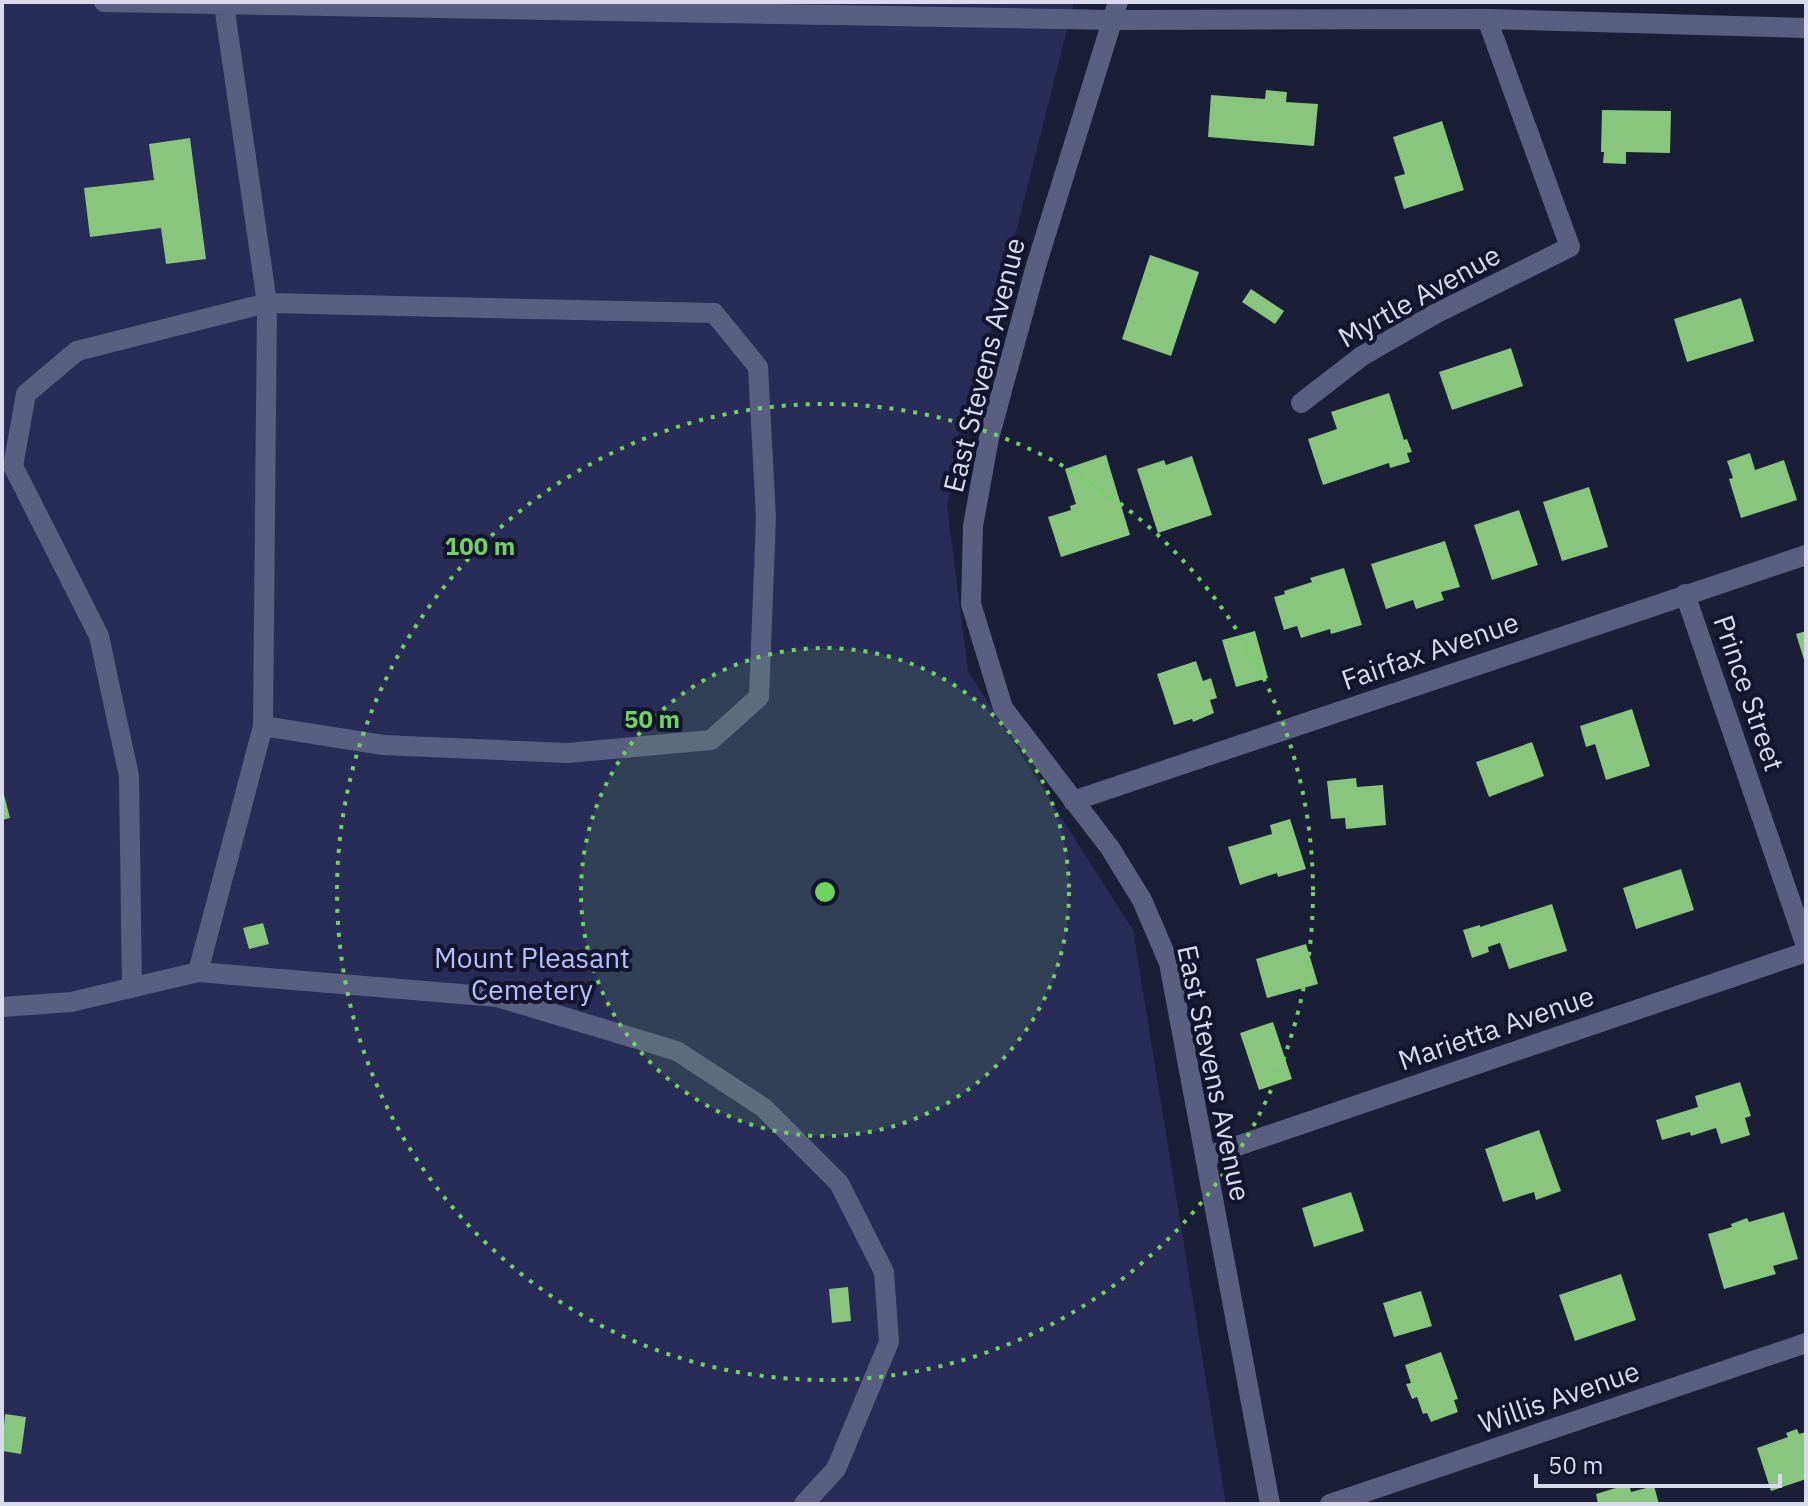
<svg xmlns="http://www.w3.org/2000/svg" width="1808" height="1506" font-family="'IBM Plex Sans',sans-serif">
<style>
.green{fill:#282c56}
.building{fill:#87c67c}
.lines{fill:none;stroke-linecap:round;stroke-linejoin:round}
.minor{stroke:#5a5f81;stroke-width:20}
.ring{fill:none;stroke:#70d35f;stroke-width:4;stroke-dasharray:4 8}
.labels{text-anchor:middle;stroke-width:8;stroke-linejoin:round;paint-order:stroke}
.street-label{font-size:28px;fill:#d8dbed;stroke:#12152d}
.park-label{font-size:28px;fill:#b4bffe;stroke:#12152d}
.centre{fill:#70d35f;stroke:#12152d;stroke-width:4}
.ring-label{font-size:24px;text-anchor:middle;font-weight:bold;fill:#70d35f;stroke:#12152d;stroke-width:8;stroke-linejoin:round;paint-order:stroke}
</style>
<rect width="100%" height="100%" fill="#1b1e37"/>
<path class="green" d="M 2,2 L 1074,2 L 947,505 L 968,671 L 1133,930 L 1226,1504 L 2,1504 Z"/>
<path class="building" d="M 1266,90 L 1287,92 L 1286,102 L 1318,104 L 1314,146 L 1208,137 L 1211,95 L 1265,99 Z
M 1602,110 L 1671,111 L 1670,153 L 1626,152 L 1626,164 L 1603,163 L 1604,152 L 1601,152 Z
M 1442,121 L 1464,190 L 1404,209 L 1394,177 L 1405,174 L 1393,137 Z
M 190,138 L 206,259 L 166,264 L 161,228 L 90,237 L 84,188 L 154,180 L 149,144 Z
M 1150,255 L 1199,272 L 1171,356 L 1122,339 Z
M 1251,289 L 1284,311 L 1275,324 L 1242,302 Z
M 1741,298 L 1754,341 L 1687,362 L 1674,319 Z
M 1511,348 L 1523,386 L 1452,410 L 1439,372 Z
M 1389,393 L 1404,440 L 1407,439 L 1412,452 L 1407,453 L 1410,462 L 1390,468 L 1389,463 L 1323,485 L 1308,439 L 1337,429 L 1331,412 Z
M 1750,453 L 1755,470 L 1784,460 L 1797,500 L 1741,518 L 1729,479 L 1733,478 L 1727,461 Z
M 1106,455 L 1130,535 L 1061,557 L 1048,517 L 1071,510 L 1070,506 L 1076,504 L 1065,469 Z
M 1192,456 L 1212,515 L 1158,533 L 1137,469 L 1164,460 L 1166,465 Z
M 1589,487 L 1608,547 L 1562,561 L 1543,502 Z
M 1519,510 L 1538,565 L 1492,580 L 1474,525 Z
M 1445,541 L 1460,587 L 1441,592 L 1444,600 L 1416,609 L 1413,600 L 1386,609 L 1371,564 Z
M 1344,568 L 1362,625 L 1331,634 L 1330,629 L 1301,638 L 1297,626 L 1284,630 L 1274,597 L 1285,594 L 1284,591 L 1312,582 L 1310,578 Z
M 1255,631 L 1268,678 L 1236,687 L 1222,640 Z
M 1806,631 L 1806,663 L 1805,663 L 1796,634 Z
M 1196,661 L 1203,681 L 1211,678 L 1217,698 L 1210,700 L 1214,713 L 1193,722 L 1192,719 L 1174,725 L 1157,674 Z
M 1632,709 L 1650,766 L 1606,780 L 1595,744 L 1586,747 L 1580,726 Z
M 1532,742 L 1544,776 L 1489,797 L 1476,762 Z
M 1356,778 L 1357,787 L 1383,785 L 1386,825 L 1346,829 L 1345,818 L 1331,819 L 1327,781 Z
M 2,787 L 10,818 L 2,820 Z
M 1290,819 L 1306,869 L 1278,877 L 1277,873 L 1240,885 L 1228,847 L 1272,834 L 1270,825 Z
M 1681,869 L 1694,910 L 1636,929 L 1623,888 Z
M 1552,904 L 1567,951 L 1509,969 L 1500,943 L 1488,947 L 1489,952 L 1472,958 L 1463,930 L 1480,925 L 1480,927 Z
M 263,923 L 269,944 L 249,949 L 243,928 Z
M 1306,944 L 1318,984 L 1267,998 L 1256,959 Z
M 1273,1022 L 1292,1079 L 1259,1090 L 1240,1033 Z
M 1740,1082 L 1751,1116 L 1745,1118 L 1750,1135 L 1721,1144 L 1716,1128 L 1691,1136 L 1690,1132 L 1662,1140 L 1656,1120 L 1698,1107 L 1695,1096 Z
M 1539,1130 L 1561,1191 L 1536,1200 L 1534,1192 L 1503,1202 L 1485,1149 Z
M 1351,1192 L 1364,1231 L 1314,1247 L 1302,1208 Z
M 1784,1212 L 1798,1259 L 1773,1266 L 1776,1274 L 1724,1289 L 1708,1234 L 1732,1227 L 1731,1224 L 1747,1218 L 1749,1222 Z
M 1621,1274 L 1636,1320 L 1575,1341 L 1559,1295 Z
M 848,1287 L 851,1321 L 832,1323 L 829,1289 Z
M 1421,1291 L 1432,1326 L 1394,1337 L 1383,1303 Z
M 1441,1352 L 1458,1399 L 1454,1400 L 1458,1412 L 1431,1422 L 1427,1413 L 1423,1414 L 1417,1397 L 1412,1399 L 1406,1384 L 1411,1383 L 1405,1365 Z
M 5,1414 L 26,1417 L 21,1454 L 2,1451 Z
M 1797,1429 L 1799,1434 L 1806,1432 L 1806,1479 L 1771,1491 L 1757,1448 L 1788,1437 L 1786,1433 Z
M 1629,1484 L 1631,1492 L 1654,1486 L 1659,1504 L 1598,1504 L 1596,1494 Z"/>
<g class="lines">
<path class="minor" d="M 104,2 L 1113,20 L 1487,19 L 1806,28
M 1118,2 L 1036,266 L 989,438 L 973,526 L 971,604 L 1003,708 L 1110,848 L 1142,900 L 1169,963 L 1270,1504
M 1301,403 L 1362,356 L 1435,314 L 1570,247 L 1487,19
M 1685,594 L 1806,946
M 1073,801 L 1806,555
M 198,972 L 263,726 L 267,303 L 224,5
M 132,988 L 129,776 L 99,636 L 13,466 L 26,394 L 77,351 L 267,303 L 714,313 L 758,367 L 766,518 L 759,697 L 711,740 L 568,753 L 383,745 L 263,726
M 2,1007 L 71,1002 L 198,972 L 497,997 L 677,1051 L 764,1108 L 839,1183 L 884,1272 L 889,1342 L 836,1469 L 804,1504
M 1205,1157 L 1806,952
M 1330,1504 L 1806,1343"/>
</g>
<circle cx="825" cy="892" r="244" fill="#70d35f" fill-opacity=".12"/>
<g class="ring">
<circle cx="825" cy="892" r="244"/>
<circle cx="825" cy="892" r="488"/>
</g>
<g class="labels">
<g class="street-label">
<text transform="translate(1419 296) rotate(-29)" y="10">Myrtle Avenue</text>
<text transform="translate(984 365) rotate(-76)" y="10">East Stevens Avenue</text>
<text transform="translate(1430 651) rotate(-19)" y="10">Fairfax Avenue</text>
<text transform="translate(1749 693) rotate(71)" y="10">Prince Street</text>
<text transform="translate(1496 1028) rotate(-19)" y="10">Marietta Avenue</text>
<text transform="translate(1214 1073) rotate(78)" y="10">East Stevens Avenue</text>
<text transform="translate(1559 1397) rotate(-19)" y="10">Willis Avenue</text>
</g>
<g class="park-label">
<text x="532" y="968">Mount Pleasant<tspan x="532" dy="32">Cemetery</tspan></text>
</g>
</g>
<circle cx="825" cy="892" r="12" class="centre"/>
<g class="ring-label">
<text x="480" y="555">100 m</text>
<text x="652" y="728">50 m</text>
</g>
<rect width="1808" height="1506" fill="none" stroke="#d8dbed" stroke-width="8"/>
<path d="M1536 1474v12h244v-12" fill="none" stroke="#d8dbed" stroke-width="4"/>
<text x="1548" y="1474" font-size="24" fill="#d8dbed" stroke="#12152d" stroke-width="6" paint-order="stroke">50 m</text>
</svg>
